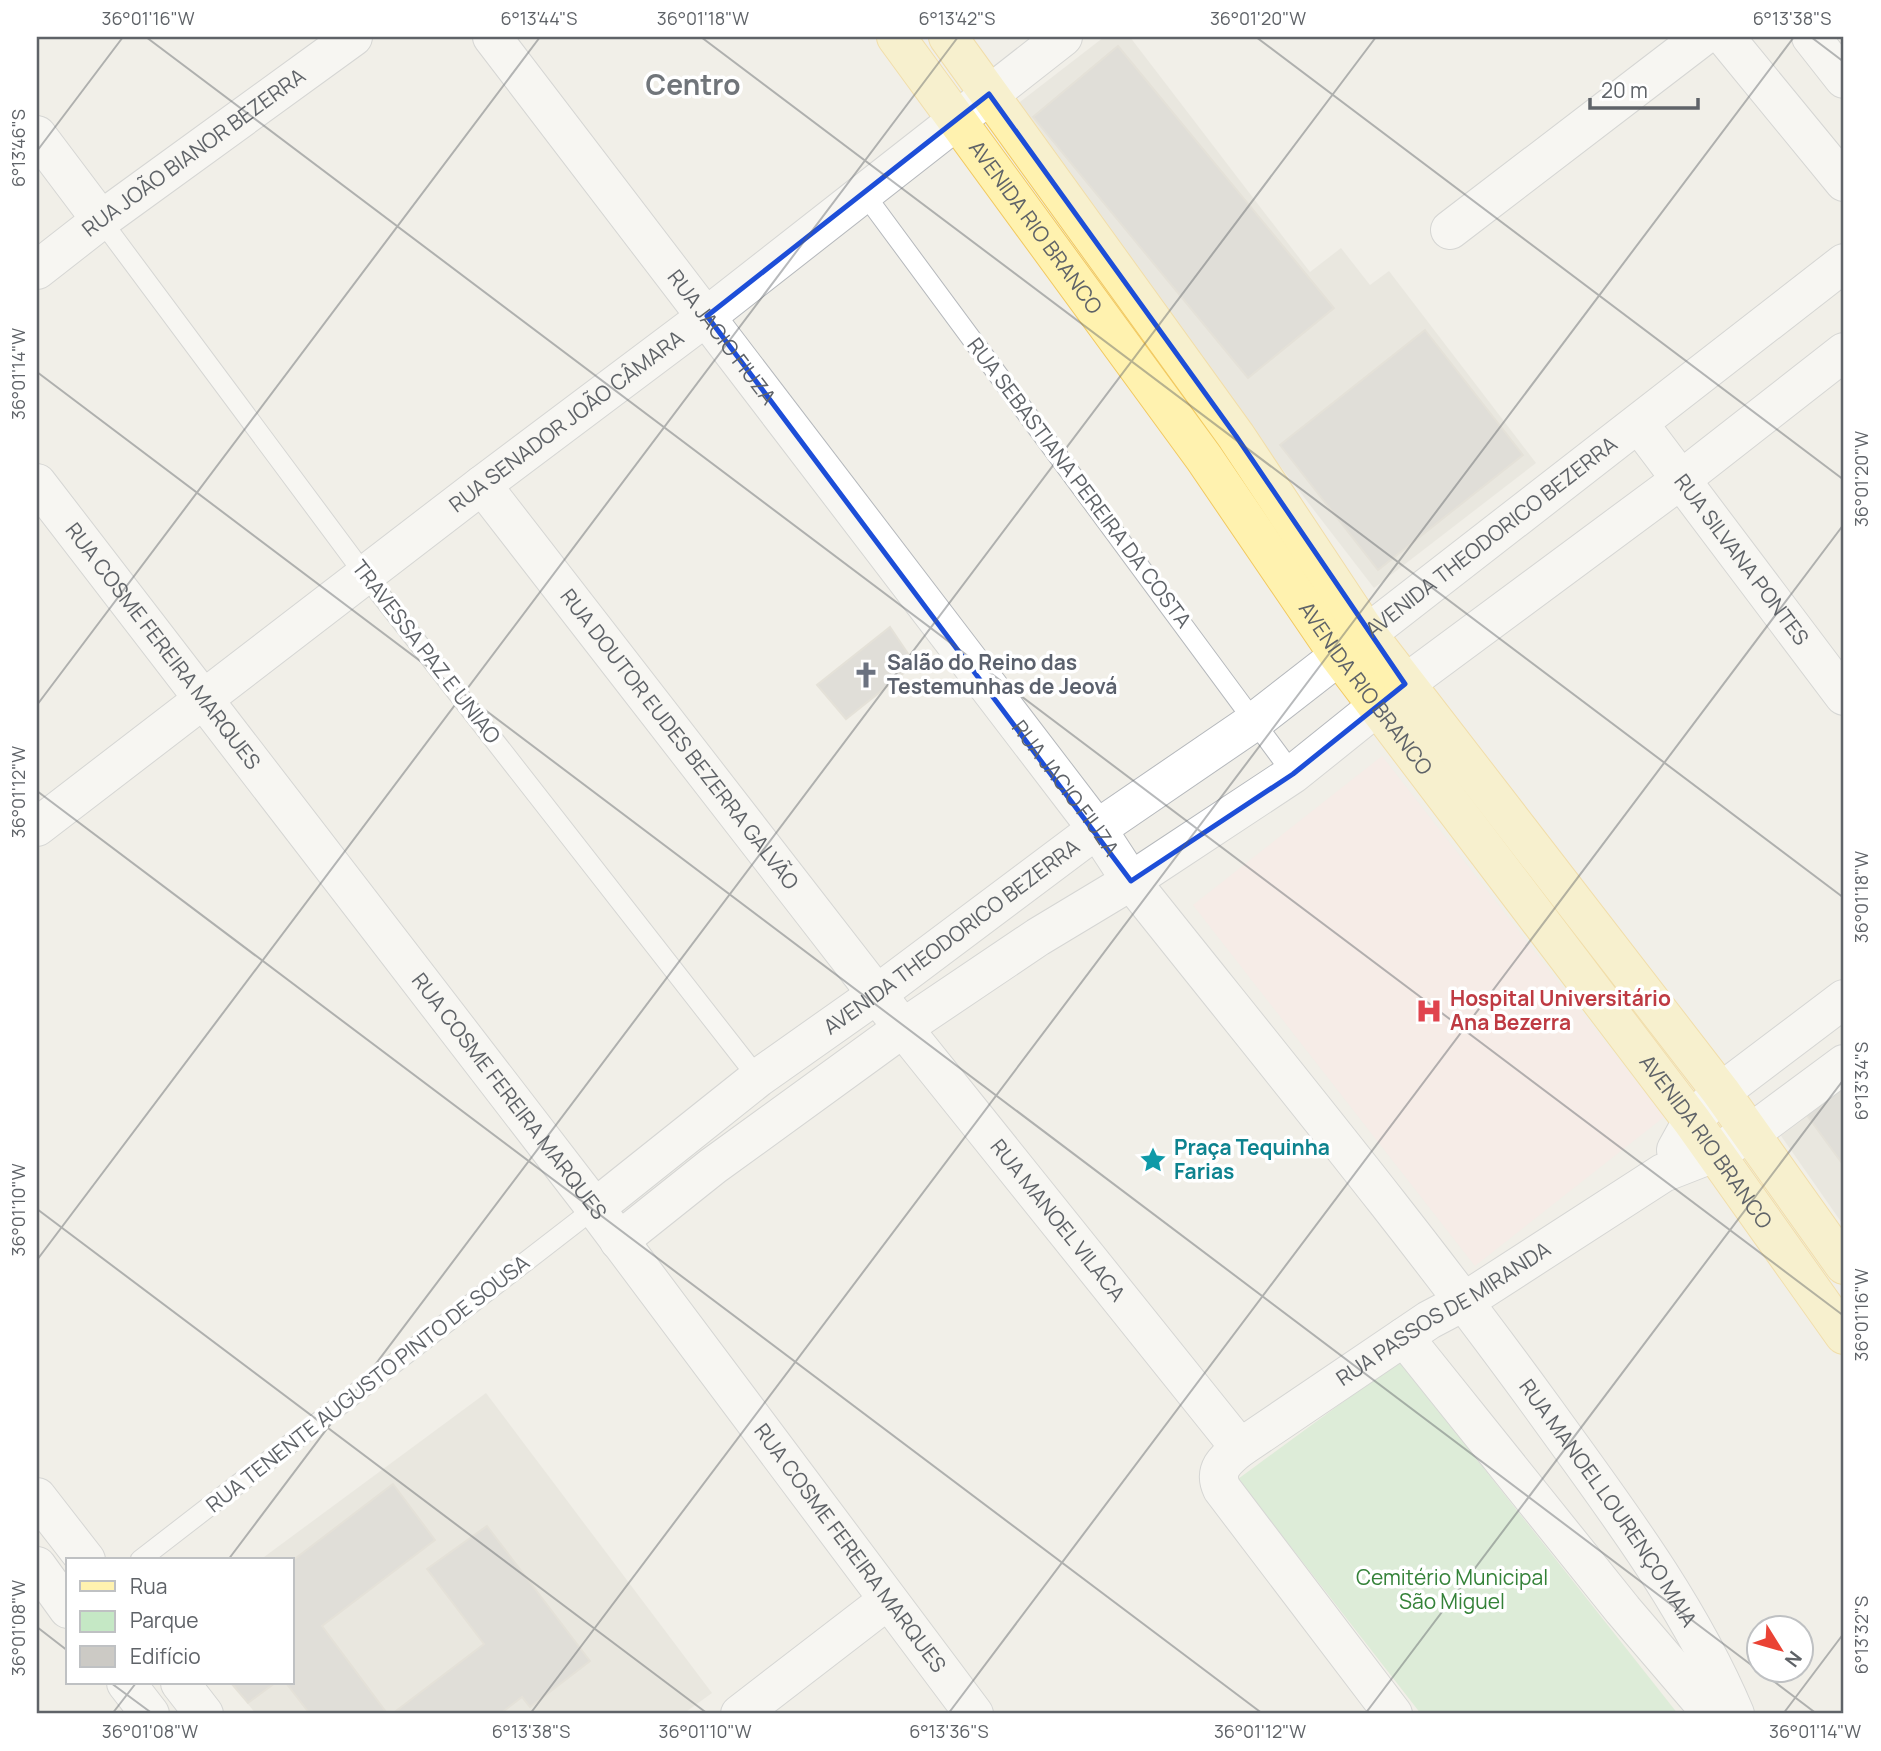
<svg xmlns="http://www.w3.org/2000/svg" width="1881" height="1751" font-family="Manrope,sans-serif">
<style>
.education{fill:#e1ded6}
.medical{fill:#fce8e6}
.green{fill:#c5e8c5}
.building{fill:#cccac5;stroke:#d6d1c6;stroke-width:2}
.lines{fill:none;stroke-linecap:round;stroke-linejoin:round}
.lane-casing{stroke:#b5b8bc;stroke-width:21}
.street-casing{stroke:#b5b8bc;stroke-width:40}
.primary-casing{stroke:#f2c960;stroke-width:40}
.lane{stroke:#fff;stroke-width:19}
.street{stroke:#fff;stroke-width:38}
.primary{stroke:#fff2af;stroke-width:38}
.marked{fill:none;stroke:#1d4ed8;stroke-width:5;stroke-linejoin:round}
.ticks{fill:none;stroke:#5f6368;stroke-width:2;stroke-opacity:0.45}
.labels{text-anchor:middle;stroke-width:7;stroke-linejoin:round;paint-order:stroke}
.street-label{font-size:21px;fill:#5f6368;stroke:#fff}
.worship-label{font-size:21px;font-weight:bold;fill:#5b616d;stroke:#fff;text-anchor:start}
.health-label{font-size:21px;font-weight:bold;fill:#be3a42;stroke:#fff;text-anchor:start}
.culture-label{font-size:21px;font-weight:bold;fill:#0d838f;stroke:#fff;text-anchor:start}
.park-label{font-size:21px;fill:#348238;stroke:#fff}
.district-label{font-size:28px;font-weight:bold;fill:#70757a;stroke:#fff}
.neatline{fill:none;stroke:#5f6368;stroke-width:2.5}
.ticks-label{font-size:18px;text-anchor:middle;fill:#5f6368}
</style>
<rect width="100%" height="100%" fill="#f1efe8"/>
<path class="education" d="M 1104,37 L 1130,37 L 1310,272 L 1341,248 L 1370,285 L 1389,271 L 1536,463 L 1374,588 L 1007,112 Z
M 1844,1086 L 1844,1226 L 1779,1133 Z
M 486,1393 L 712,1693 L 683,1714 L 256,1714 L 231,1683 L 292,1683 L 292,1560 L 260,1560 Z"/>
<path class="medical" d="M 1382,756 L 1664,1117 L 1475,1266 L 1193,905 Z"/>
<path class="green" d="M 1399,1361 L 1678,1714 L 1421,1714 L 1238,1479 Z"/>
<path class="building" d="M 1118,46 L 1334,308 L 1248,378 L 1033,117 Z
M 1425,330 L 1523,455 L 1378,570 L 1280,445 Z
M 890,627 L 915,664 L 846,719 L 817,685 Z
M 1844,1086 L 1844,1166 L 1806,1114 Z
M 393,1484 L 435,1540 L 322,1626 L 386,1712 L 382,1714 L 310,1714 L 286,1683 L 292,1683 L 292,1561 Z
M 487,1526 L 590,1661 L 530,1707 L 522,1697 L 500,1714 L 392,1714 L 484,1644 L 427,1569 Z
M 231,1683 L 275,1683 L 248,1703 Z"/>
<g class="lines">
<g class="lane-casing">
<path id="lane" d="M 863,192 L 1293,774
M 101,220 L 365,575 L 758,1078
M 140,1560 L 595,1208"/>
</g>
<g class="street-casing">
<g id="street">
<path id="s1" d="M 492,37 L 1097,829 L 1131,881 C 1271,1057 1413,1229 1545,1411 C 1615,1508 1688,1603 1735,1714"/>
<path d="M 1725,37 L 1844,182"/>
<path d="M 1811,37 L 1844,79"/>
<path d="M 37,135 L 101,220"/>
<path d="M 1450,230 L 1702,37"/>
<path id="s2" d="M 37,270 L 101,220 L 353,37"/>
<path id="s3" d="M 1639,424 L 1844,696"/>
<path id="s4" d="M 37,483 L 595,1208 L 974,1714"/>
<path id="s5" d="M 482,485 L 903,1028 L 1240,1448"/>
<path id="s6" d="M 37,827 L 482,485 L 707,316 L 1063,37"/>
<path d="M 1676,1150 L 1692,1121 L 1721,1092 L 1844,999"/>
<path id="s7" d="M 595,1208 L 758,1078 L 877,994 L 1097,829 L 1255,721 L 1844,263"/>
<path d="M 619,1241 L 713,1166 L 903,1028 L 1038,937 L 1131,881 L 1293,774 L 1405,684 L 1683,478 L 1844,352"/>
<path d="M 1404,1337 L 1623,1610 L 1712,1714"/>
<path d="M 37,1497 L 86,1560"/>
<path d="M 37,1566 L 68,1609"/>
<path d="M 126,1683 L 150,1714"/>
<path d="M 180,1683 L 204,1714"/>
<path d="M 740,1714 L 888,1600"/>
<path id="s8" d="M 1393,1714 L 1222,1489 C 1213,1470 1225,1460 1240,1448 L 1429,1320 L 1465,1301 L 1663,1173 L 1714,1153 L 1751,1133 L 1844,1064"/>
</g>
</g>
<g class="primary-casing">
<g id="primary">
<path id="s9" d="M 896,37 L 1204,458 L 1339,656 L 1692,1121 L 1844,1335"/>
<path d="M 948,37 L 1236,436 L 1366,632 L 1721,1092 L 1844,1265"/>
</g>
</g>
<use href="#lane" class="lane"/>
<use href="#street" class="street"/>
<use href="#primary" class="primary"/>
</g>
<path d="M0 0H1881V1751H0ZM 989,94 L 1236,436 L 1405,684 L 1293,774 L 1131,881 L 707,316 Z" fill="#f1efe8" fill-opacity=".55" fill-rule="evenodd"/>
<path class="marked" d="M 989,94 L 1236,436 L 1405,684 L 1293,774 L 1131,881 L 707,316 Z"/>
<path class="ticks" d="M 146,37 L 1844,1316M 701,37 L 1844,898M 1256,37 L 1844,480M 1811,37 L 1844,62M 37,151 L 123,37M 37,372 L 1758,1670M 37,705 L 540,37M 37,791 L 1263,1714M 37,1209 L 708,1714M 37,1260 L 958,37M 228,1560 L 1376,37M 37,1627 L 68,1651M 1759,1670 L 1817,1714M 111,1683 L 153,1714M 112,1714 L 136,1683M 530,1714 L 1794,37M 948,1714 L 1844,524M 1365,1714 L 1844,1079M 1783,1714 L 1844,1633"/>
<defs>
<g id="church-bare" transform="scale(2.1)"><path d="M-1.2-6h2.4v3.5h3.3v2.4h-3.3V6h-2.4V-.1h-3.3v-2.4h3.3Z" fill="#6b7280" stroke="#fff" stroke-width="2.5" paint-order="stroke"/></g>
<g id="hospital-bare" transform="scale(2.1)"><path d="M-5-5h3v3.5h4V-5h3V5h-3V1.5h-4V5h-3Z" fill="#e0444e" stroke="#fff" stroke-width="2.5" paint-order="stroke"/></g>
<g id="sight-bare" transform="scale(2.1)"><path d="M0-6L1.8-2.2L6-1.7L2.9 1.2L3.7 5.4L0 3.3L-3.7 5.4L-2.9 1.2L-6-1.7L-1.8-2.2Z" fill="#0f9aa8" stroke="#fff" stroke-width="2.5" paint-order="stroke"/></g>
</defs>
<g fill-rule="evenodd">
<use href="#church-bare" x="866" y="675"/>
<use href="#hospital-bare" x="1429" y="1011"/>
<use href="#sight-bare" x="1153" y="1160"/>
</g>
<g class="labels">
<g class="street-label">
<text dy="7" stroke="none"><textPath href="#s2" startOffset="196">RUA JOÃO BIANOR BEZERRA</textPath></text>
<text dy="7" stroke="none"><textPath href="#s9" startOffset="236">AVENIDA RIO BRANCO</textPath></text>
<text dy="7" stroke="none"><textPath href="#s1" startOffset="378">RUA JACIO FIUZA</textPath></text>
<text dy="7" stroke="none"><textPath href="#s6" startOffset="667">RUA SENADOR JOÃO CÂMARA</textPath></text>
<text transform="translate(1079 483) rotate(53)" y="7">RUA SEBASTIANA PEREIRA DA COSTA</text>
<text dy="7" stroke="none"><textPath href="#s7" startOffset="1120">AVENIDA THEODORICO BEZERRA</textPath></text>
<text dy="7" stroke="none"><textPath href="#s3" startOffset="170">RUA SILVANA PONTES</textPath></text>
<text dy="7" stroke="none"><textPath href="#s4" startOffset="206">RUA COSME FEREIRA MARQUES</textPath></text>
<text transform="translate(426 652) rotate(52)" y="7">TRAVESSA PAZ E UNIAO</text>
<text dy="7" stroke="none"><textPath href="#s9" startOffset="803">AVENIDA RIO BRANCO</textPath></text>
<text dy="7" stroke="none"><textPath href="#s5" startOffset="322">RUA DOUTOR EUDES BEZERRA GALVÃO</textPath></text>
<text dy="7" stroke="none"><textPath href="#s1" startOffset="945">RUA JACIO FIUZA</textPath></text>
<text dy="7" stroke="none"><textPath href="#s7" startOffset="448">AVENIDA THEODORICO BEZERRA</textPath></text>
<text dy="7" stroke="none"><textPath href="#s4" startOffset="774">RUA COSME FEREIRA MARQUES</textPath></text>
<text dy="7" stroke="none"><textPath href="#s9" startOffset="1370">AVENIDA RIO BRANCO</textPath></text>
<text dy="7" stroke="none"><textPath href="#s5" startOffset="934">RUA MANOEL VILACA</textPath></text>
<text dy="7" stroke="none"><textPath href="#s8" startOffset="576">RUA PASSOS DE MIRANDA</textPath></text>
<text transform="translate(368 1384) rotate(-38)" y="7">RUA TENENTE AUGUSTO PINTO DE SOUSA</text>
<text dy="7" stroke="none"><textPath href="#s1" startOffset="1843">RUA MANOEL LOURENÇO MAIA</textPath></text>
<text dy="7" stroke="none"><textPath href="#s4" startOffset="1340">RUA COSME FEREIRA MARQUES</textPath></text>
</g>
<g class="worship-label">
<text x="887" y="670">Salão do Reino das<tspan x="887" dy="24">Testemunhas de Jeová</tspan></text>
</g>
<g class="health-label">
<text x="1450" y="1006">Hospital Universitário<tspan x="1450" dy="24">Ana Bezerra</tspan></text>
</g>
<g class="culture-label">
<text x="1174" y="1155">Praça Tequinha<tspan x="1174" dy="24">Farias</tspan></text>
</g>
<g class="park-label">
<text x="1452" y="1585">Cemitério Municipal<tspan x="1452" dy="24">São Miguel</tspan></text>
</g>
<g class="district-label">
<text x="693" y="95">Centro</text>
</g>
</g>
<rect width="1881" height="1751" fill="none" stroke="#ffffff" stroke-width="77"/>
<rect x="66" y="1558" width="228" height="126" fill="#ffffff" stroke="#bfc1c3" stroke-width="2"/>
<rect x="80" y="1581" width="35" height="10" fill="#fff2af" stroke="#bfc1c3" stroke-width="2"/>
<text x="130" y="1594" font-size="21" fill="#5f6368">Rua</text>
<rect x="80" y="1611" width="35" height="21" fill="#c5e8c5" stroke="#bfc1c3" stroke-width="2"/>
<text x="130" y="1628" font-size="21" fill="#5f6368">Parque</text>
<rect x="80" y="1646" width="35" height="21" fill="#cccac5" stroke="#bfc1c3" stroke-width="2"/>
<text x="130" y="1664" font-size="21" fill="#5f6368">Edifício</text>
<g transform="translate(1780 1649) rotate(127)"><circle r="33" fill="#ffffff" stroke="#bfc1c3" stroke-width="2"/>
<path d="M0-5L12 26L0 18L-12 26Z" fill="#ea4335"/>
<text y="-10" font-size="19" font-weight="bold" text-anchor="middle" fill="#5f6368">N</text>
</g>
<path d="M1590 98v10h108v-10" fill="none" stroke="#5f6368" stroke-width="3.5"/>
<text x="1601" y="98" font-size="21" fill="#5f6368" stroke="#ffffff" stroke-width="5" paint-order="stroke">20 m</text>
<rect x="38" y="38" width="1804" height="1674" class="neatline"/>
<g class="ticks-label">
<text x="148" y="25">36°01'16"W</text>
<text x="539" y="25">6°13'44"S</text>
<text x="703" y="25">36°01'18"W</text>
<text x="957" y="25">6°13'42"S</text>
<text x="1258" y="25">36°01'20"W</text>
<text x="1792" y="25">6°13'38"S</text>
<text transform="translate(19 148) rotate(-90)" y="6">6°13'46"S</text>
<text transform="translate(19 374) rotate(-90)" y="6">36°01'14"W</text>
<text transform="translate(1862 479) rotate(-90)" y="6">36°01'20"W</text>
<text transform="translate(19 792) rotate(-90)" y="6">36°01'12"W</text>
<text transform="translate(1862 897) rotate(-90)" y="6">36°01'18"W</text>
<text transform="translate(1862 1081) rotate(-90)" y="6">6°13'34"S</text>
<text transform="translate(19 1210) rotate(-90)" y="6">36°01'10"W</text>
<text transform="translate(1862 1315) rotate(-90)" y="6">36°01'16"W</text>
<text transform="translate(19 1628) rotate(-90)" y="6">36°01'08"W</text>
<text transform="translate(1862 1635) rotate(-90)" y="6">6°13'32"S</text>
<text x="150" y="1738">36°01'08"W</text>
<text x="531" y="1738">6°13'38"S</text>
<text x="705" y="1738">36°01'10"W</text>
<text x="949" y="1738">6°13'36"S</text>
<text x="1260" y="1738">36°01'12"W</text>
<text x="1815" y="1738">36°01'14"W</text>
</g>
</svg>
